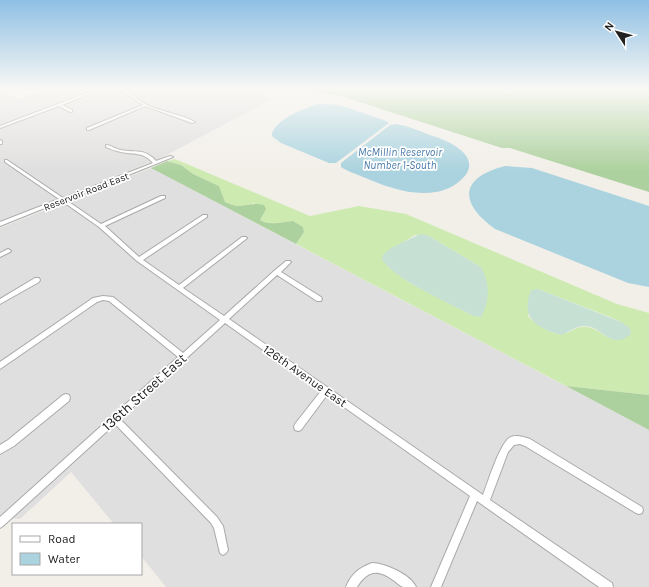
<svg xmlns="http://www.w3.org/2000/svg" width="649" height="587" font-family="Karla,sans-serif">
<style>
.residential{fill:#e0dfdf}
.education{fill:#ffffe5}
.grass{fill:#cdebb0;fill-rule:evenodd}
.forest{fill:#add19e}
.wetland{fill:#c6e0d4}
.water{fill:#aad3df}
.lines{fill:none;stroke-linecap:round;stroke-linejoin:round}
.minor-casing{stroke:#a9a9a9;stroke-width:2}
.minor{fill:#fff;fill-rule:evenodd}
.labels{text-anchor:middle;stroke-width:3.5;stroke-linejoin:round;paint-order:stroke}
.far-street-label{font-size:10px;fill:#222;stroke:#fff}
.far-water-label{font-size:11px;font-style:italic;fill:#4a7aab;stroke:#fff}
.street-label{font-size:12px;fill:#222;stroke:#fff}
.near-street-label{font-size:14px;fill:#222;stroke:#fff}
</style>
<rect width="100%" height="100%" fill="#f2efe9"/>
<path class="residential" d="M 0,89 L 18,98 L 45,89 L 264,89 L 256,93 L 272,99 L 161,158 L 0,222 Z
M 151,168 L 649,430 L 649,587 L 166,587 L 141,556 L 141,524 L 114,524 L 71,472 L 20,519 L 0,517 L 0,228 Z"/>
<path class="education" d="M 0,89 L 45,89 L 18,99 Z"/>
<path class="grass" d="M 477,89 L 519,91 L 531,89 C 525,94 492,97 484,94 C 480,93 482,91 477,89 Z
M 175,159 L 310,216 L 359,206 L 406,214 L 617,304 L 649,313 L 649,395 L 566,386 L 296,244 L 304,232 L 303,227 L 293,221 C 282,222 270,226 260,220 L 262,216 L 254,203 C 243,207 236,207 225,202 L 219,186 L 193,174 L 181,165 L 167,161 ZM 415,235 L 427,235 L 481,267 L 473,316 L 410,283 L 387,266 L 405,241 ZM 538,289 L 610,317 L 621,322 L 609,338 C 602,334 595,328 587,327 C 578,325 571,332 563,334 C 554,336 534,323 528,316 Z"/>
<path class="forest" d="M 302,89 L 477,89 L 483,92 L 483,94 C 494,95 523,95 531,89 L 649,89 L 649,192 L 510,148 L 502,148 L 344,97 Z
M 167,161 L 181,165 L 193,174 L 219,186 L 225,202 C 244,211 247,201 264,205 L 266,209 L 260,220 C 269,226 283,222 293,221 L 303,227 L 304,232 L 296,244 L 151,168 Z
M 566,386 L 649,395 L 649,430 Z"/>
<path class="wetland" d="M 420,234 L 427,235 L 481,267 C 490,282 490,302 481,317 L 473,316 C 448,302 399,282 382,260 L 383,255 L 391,248 Z
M 538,289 L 621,322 L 630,328 L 631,334 C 610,351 605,328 586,326 C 578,325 569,331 562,335 C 536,328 520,318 531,290 Z"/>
<path class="water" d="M 320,104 L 340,105 L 386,121 L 389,123 L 336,163 L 329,163 L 281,143 L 272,136 C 271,121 308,106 320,104 Z
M 395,124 C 408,125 421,132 433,136 C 450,141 483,157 463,178 C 455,186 447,190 436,192 C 410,196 387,187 363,177 C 356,174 347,171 341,167 L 341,163 L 390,125 Z
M 505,166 L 532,168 L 649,206 L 649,287 L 628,283 L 495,229 C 459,203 459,178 505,166 Z"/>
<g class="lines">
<g class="minor-casing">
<path id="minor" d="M 97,89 L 102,89 L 62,105 L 72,110 L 72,112 L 70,112 L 59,106 L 0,128 L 0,126 Z
M 117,89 C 129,89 137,100 147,105 C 162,112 181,114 195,122 L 192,123 L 145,106 L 89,130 L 87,130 L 87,128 L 143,105 L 132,97 Z
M 228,89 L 232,89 L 231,92 L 229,92 Z
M 0,140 L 2,141 L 2,144 L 0,144 Z
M 106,145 C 111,145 115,149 121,150 C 135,153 145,148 156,161 L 170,156 L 173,157 L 66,200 L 101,224 L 161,196 L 165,196 L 165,198 L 105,226 L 139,257 L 203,215 L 207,215 L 207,217 L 143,260 L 179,285 L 242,237 L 246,237 L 247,238 L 246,239 L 183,288 L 224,316 L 274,271 L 286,261 L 290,261 L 291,262 L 281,272 L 321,297 L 322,299 L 321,301 L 317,301 L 277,275 L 229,319 L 327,387 L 330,388 L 330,389 L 483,495 C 488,482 499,446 509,438 C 515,434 524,437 530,439 L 642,507 L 643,510 L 642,513 L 639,514 L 636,513 L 525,446 L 520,444 L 514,445 L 508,452 L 490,500 L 612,583 L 613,587 L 599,587 L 477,501 L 441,587 L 431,587 L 470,496 L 327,395 L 301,430 L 298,431 L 295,430 L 294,427 L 295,424 L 321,391 L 225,323 L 120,419 L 217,517 L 223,526 L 228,550 L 226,553 L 223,555 L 220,553 L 214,528 L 211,523 L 115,424 L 3,526 L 0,528 L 0,517 L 178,357 L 109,301 L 103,300 L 97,302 L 0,369 L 0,362 L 93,298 L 103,296 L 113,297 L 183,353 L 220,320 L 137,261 L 99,227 L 62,201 L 0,226 L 0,222 L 59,199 L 5,162 L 5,160 L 7,160 L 63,198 L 153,163 C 143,151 133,155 121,152 C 115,151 111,149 106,147 Z
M 8,249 L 10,250 L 11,251 L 10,252 L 0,257 L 0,253 Z
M 35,278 L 39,278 L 40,280 L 39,282 L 0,304 L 0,299 Z
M 66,394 L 69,395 L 70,398 L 69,401 L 14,446 L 0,454 L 0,445 L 8,440 L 63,395 Z
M 372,563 C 385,563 411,575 416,587 C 412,587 407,587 403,587 C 400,586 396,582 393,580 C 377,568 367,571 357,587 L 346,587 C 351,574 359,568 372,563 Z"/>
</g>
<use href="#minor" class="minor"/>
</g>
<linearGradient id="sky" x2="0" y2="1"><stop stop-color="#8fc0e4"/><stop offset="0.52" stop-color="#f9f8f5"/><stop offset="1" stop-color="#f9f8f5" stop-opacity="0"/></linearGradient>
<rect width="649" height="171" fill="url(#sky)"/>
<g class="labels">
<g class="far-street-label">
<text transform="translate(86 191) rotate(-21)" y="4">Reservoir Road East</text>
</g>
<g class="far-water-label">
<text x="400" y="156">McMillin Reservoir<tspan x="400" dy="13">Number 1-South</tspan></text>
</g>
<g class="street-label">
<text transform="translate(305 376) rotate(35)" y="4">126th Avenue East</text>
</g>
<g class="near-street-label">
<text transform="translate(144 392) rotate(-42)" y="5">136th Street East</text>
</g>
</g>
<rect x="12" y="523" width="130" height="52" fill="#ffffff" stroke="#a7a7a7"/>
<rect x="20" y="536" width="20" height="6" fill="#ffffff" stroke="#a7a7a7"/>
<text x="48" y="543" font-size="12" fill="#222222">Road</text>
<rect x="20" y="553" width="20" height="12" fill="#aad3df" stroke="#a7a7a7"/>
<text x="48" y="563" font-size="12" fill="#222222">Water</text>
<g transform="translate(617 32) rotate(306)" stroke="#ffffff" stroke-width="3" paint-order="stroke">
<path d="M0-3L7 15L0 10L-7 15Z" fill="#222222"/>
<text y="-6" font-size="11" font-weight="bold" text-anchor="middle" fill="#222222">N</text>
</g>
</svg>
